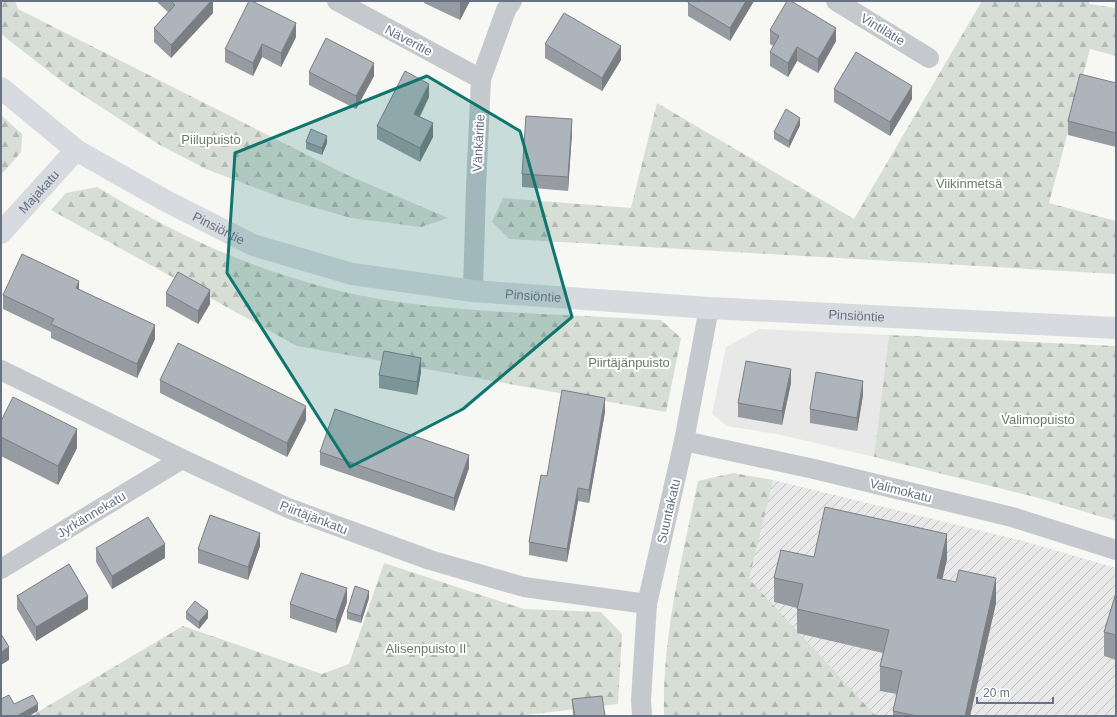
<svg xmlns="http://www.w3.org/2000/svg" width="1117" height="717" font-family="Arial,sans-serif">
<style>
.built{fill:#e7e8e7}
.industrial{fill:url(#industrial-furrows)}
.forest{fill:url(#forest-firs)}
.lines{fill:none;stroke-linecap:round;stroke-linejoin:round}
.street{stroke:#c5c8cc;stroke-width:20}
.secondary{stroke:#d7dadf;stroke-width:22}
.wall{fill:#969ba1}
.shaded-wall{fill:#7a7e83}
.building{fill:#aeb4bb;stroke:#7a7e83}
.marked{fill:#0f766e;fill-opacity:0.2;stroke:#0f766e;stroke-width:3;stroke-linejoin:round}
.labels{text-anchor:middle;stroke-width:4;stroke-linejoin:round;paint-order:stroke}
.street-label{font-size:13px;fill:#677285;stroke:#fff}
.park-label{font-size:13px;fill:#667c65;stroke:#fff}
</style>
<defs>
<pattern id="industrial-furrows" width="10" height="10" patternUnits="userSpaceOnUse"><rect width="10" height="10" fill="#e7e8e7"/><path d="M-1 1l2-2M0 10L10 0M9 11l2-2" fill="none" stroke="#bfc0c1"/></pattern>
<pattern id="forest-firs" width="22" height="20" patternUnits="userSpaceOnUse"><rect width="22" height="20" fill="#d7ded5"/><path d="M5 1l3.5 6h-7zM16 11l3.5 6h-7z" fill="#b2b8b2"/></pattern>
</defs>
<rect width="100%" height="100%" fill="#f7f7f4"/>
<path class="built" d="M 759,329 L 889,335 L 874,457 L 782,435 L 727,426 L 712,414 L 726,347 Z"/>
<path class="industrial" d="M 773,480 L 1023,541 L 1116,568 L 1116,716 L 876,716 L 748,579 Z"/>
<path class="forest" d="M 1,1 L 15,1 L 18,9 L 345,174 L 448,218 L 421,227 L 351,218 L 285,199 L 206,169 L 158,144 L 64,83 L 1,34 Z
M 982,1 L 1089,1 L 1089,4 L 1116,8 L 1116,56 L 1090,49 L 1049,203 L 1116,221 L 1116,274 L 509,239 L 492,222 L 503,198 L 631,208 L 657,103 L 854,219 Z
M 1,115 L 22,134 L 21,152 L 1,175 Z
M 97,187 C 186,241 276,281 379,299 C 426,307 474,310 523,313 C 569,315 615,318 661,320 L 681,338 L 666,412 L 297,346 L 51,210 L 66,193 Z
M 889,335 L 1116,346 L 1116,521 L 1035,497 L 874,457 Z
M 733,473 L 773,480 L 749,579 L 876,716 L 664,716 C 662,636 682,559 698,481 Z
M 384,563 L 524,609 L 601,612 L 622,634 L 618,704 L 518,716 L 31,716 L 183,626 L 322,674 L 349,664 Z"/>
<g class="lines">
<path class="street" d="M 337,1 L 481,79
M 836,1 L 929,58
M 473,291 L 476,187 L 481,79 L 506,10 L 512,1
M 1,370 L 182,459 L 288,508 L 430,560 L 524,587 L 647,604
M 684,441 L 814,469 L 1012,517 L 1116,550
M 1,569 L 182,459
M 642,716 L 641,700 L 647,604 L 684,441 L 709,308"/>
<g class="secondary">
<path id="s1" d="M 1,88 L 76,150 L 166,201 L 253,245 L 352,274 L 473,291 L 709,308 L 1116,328"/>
<path id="s2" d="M 1,233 L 76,150"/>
</g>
</g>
<path class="wall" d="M 157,1 L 213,1 L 213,13 L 171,58 L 154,42 L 154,28 L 168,12 L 157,2 Z
M 424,1 L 470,1 L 460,20 L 424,3 Z
M 754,1 L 730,41 L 688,16 L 688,3 Z
M 770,30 L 836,41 L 818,73 L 797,61 L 788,77 L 770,66 L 770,52 L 773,46 L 770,44 Z
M 296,37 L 281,67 L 262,57 L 253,76 L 225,62 L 225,49 Z
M 545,44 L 621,60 L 602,91 L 545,58 Z
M 309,72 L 374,76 L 356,109 L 309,85 Z
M 1116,83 L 1116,147 L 1068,135 L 1068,121 Z
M 834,89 L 912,99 L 890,136 L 834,102 Z
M 429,97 L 420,117 L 433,137 L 420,162 L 377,139 L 377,126 Z
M 800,125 L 789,148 L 774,139 L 774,132 Z
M 572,133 L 568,191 L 522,187 L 522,174 Z
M 306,142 L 327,143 L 322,155 L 306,149 Z
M 79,290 L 155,339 L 137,378 L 51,338 L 51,332 L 3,309 L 3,295 Z
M 166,293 L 210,304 L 198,324 L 166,306 Z
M 421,372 L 417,395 L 379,388 L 379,375 Z
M 160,380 L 306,420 L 287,457 L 160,393 Z
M 791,383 L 782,425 L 738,417 L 738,403 Z
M 863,395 L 857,431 L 810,423 L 810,409 Z
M 605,412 L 589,503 L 578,501 L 567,562 L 529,555 L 529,542 L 547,476 Z
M 1,421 L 77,448 L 58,485 L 1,456 Z
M 320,452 L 469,468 L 454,511 L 320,465 Z
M 260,546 L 248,580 L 198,563 L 198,549 Z
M 96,548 L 165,558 L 112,589 L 96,562 Z
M 814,557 L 947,559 L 942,579 L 996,603 L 970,716 L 893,716 L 893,711 L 897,694 L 880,691 L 880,666 L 883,653 L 797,633 L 797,608 L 774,602 L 774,578 Z
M 1116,593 L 1116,660 L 1104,656 L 1104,632 Z
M 17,596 L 88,609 L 36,641 L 17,609 Z
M 369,598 L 361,623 L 347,619 L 347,612 Z
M 347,602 L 336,633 L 290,618 L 290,604 Z
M 186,612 L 208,618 L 199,629 L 186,619 Z
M 572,699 L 605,716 L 573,716 Z"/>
<path class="shaded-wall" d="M 211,1 L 213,1 L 213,13 L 171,58 L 171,45 Z
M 460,1 L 470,1 L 460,20 Z
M 746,1 L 754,1 L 730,41 L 730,28 Z
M 296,23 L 296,37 L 281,67 L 281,53 Z
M 836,28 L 836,41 L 818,73 L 818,59 Z
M 262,44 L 262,57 L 253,76 L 253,63 Z
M 621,46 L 621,60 L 602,91 L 602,78 Z
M 797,47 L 797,61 L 788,77 L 788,63 Z
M 374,63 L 374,76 L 356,109 L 356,96 Z
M 429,84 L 429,97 L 414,127 L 414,114 Z
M 912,86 L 912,99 L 890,136 L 890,122 Z
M 800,118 L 800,125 L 789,148 L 789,141 Z
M 572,119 L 572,133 L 568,191 L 568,177 Z
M 433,123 L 433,137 L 420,162 L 420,148 Z
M 327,136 L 327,143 L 322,155 L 322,148 Z
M 79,281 L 79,295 L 76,288 Z
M 210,290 L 210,304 L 198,324 L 198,311 Z
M 155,325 L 155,339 L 137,378 L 137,364 Z
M 421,358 L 421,372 L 417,395 L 417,382 Z
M 791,369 L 791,383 L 782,425 L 782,411 Z
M 863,381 L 863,395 L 857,431 L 857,418 Z
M 605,398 L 605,412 L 589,503 L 589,490 Z
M 306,406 L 306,420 L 287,457 L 287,443 Z
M 77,429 L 77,448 L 58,485 L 58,466 Z
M 469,455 L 469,468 L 454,511 L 454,498 Z
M 578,488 L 578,501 L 567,562 L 567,549 Z
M 260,533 L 260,546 L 248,580 L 248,567 Z
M 947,534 L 947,559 L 937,602 L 937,578 Z
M 165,544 L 165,558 L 112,589 L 112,576 Z
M 996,578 L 996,603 L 970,716 L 965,716 Z
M 347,588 L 347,602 L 336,633 L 336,620 Z
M 369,591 L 369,598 L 361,623 L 361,616 Z
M 88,596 L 88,609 L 36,641 L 36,627 Z
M 208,611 L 208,618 L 199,629 L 199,622 Z
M 9,647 L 9,660 L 1,665 L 1,652 Z
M 38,704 L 38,711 L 29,716 L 17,716 Z"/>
<path class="building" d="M 171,1 L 211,1 L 171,45 L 154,28 L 175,5 Z
M 249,1 L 252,1 L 296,23 L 281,53 L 262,44 L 253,63 L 225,49 Z
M 689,1 L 746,1 L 730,28 L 688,3 Z
M 787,1 L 791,1 L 836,28 L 818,59 L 797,47 L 788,63 L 770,52 L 779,36 L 770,30 Z
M 564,13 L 621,46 L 602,78 L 545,44 Z
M 326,38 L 374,63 L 356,96 L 309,72 Z
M 856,52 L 912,86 L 890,122 L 834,89 Z
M 405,71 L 429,84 L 414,114 L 433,123 L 420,148 L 377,126 Z
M 1080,74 L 1116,83 L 1116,133 L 1068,121 Z
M 786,109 L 800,118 L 789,141 L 774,132 Z
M 526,116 L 572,119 L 568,177 L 522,174 Z
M 311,129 L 327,136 L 322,148 L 306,142 Z
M 22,254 L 79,281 L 76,288 L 155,325 L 137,364 L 51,324 L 54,319 L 3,295 Z
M 178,272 L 210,290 L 198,311 L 166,293 Z
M 178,343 L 306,406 L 287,443 L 160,380 Z
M 384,351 L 421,358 L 417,382 L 379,375 Z
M 746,361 L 791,369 L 782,411 L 738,403 Z
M 816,372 L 863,381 L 857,418 L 810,409 Z
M 562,390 L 605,398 L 589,490 L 578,488 L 567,549 L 529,542 L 541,475 L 547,476 Z
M 13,397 L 77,429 L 58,466 L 1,437 L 1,421 Z
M 335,409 L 469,455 L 454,498 L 320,452 Z
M 825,507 L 947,534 L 937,578 L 956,582 L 959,570 L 996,578 L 965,716 L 917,716 L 893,711 L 902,671 L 880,666 L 889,630 L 797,609 L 803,584 L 774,578 L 781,550 L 814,557 Z
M 210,515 L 260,533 L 248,567 L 198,549 Z
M 148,517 L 165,544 L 112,576 L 96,548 Z
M 69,564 L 88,596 L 36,627 L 17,596 Z
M 301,573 L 347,588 L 336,620 L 290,604 Z
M 355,586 L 369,591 L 361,616 L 347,612 Z
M 1116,593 L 1116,635 L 1104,632 Z
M 195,601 L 208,611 L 199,622 L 186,612 Z
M 1,634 L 9,647 L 1,652 Z
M 9,695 L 14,704 L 33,695 L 38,704 L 17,716 L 1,716 L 1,699 Z
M 602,696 L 605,716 L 575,716 L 572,699 Z"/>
<path class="marked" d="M 427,76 L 520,131 L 572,317 L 463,409 L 350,467 L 227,273 L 235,153 Z"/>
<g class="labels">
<g class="street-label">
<text transform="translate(883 29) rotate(31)" y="5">Vintilätie</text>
<text transform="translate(409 40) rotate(28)" y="5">Näveritie</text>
<text transform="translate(478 143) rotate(-87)" y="5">Vänkäritie</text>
<text dy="5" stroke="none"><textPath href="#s2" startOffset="56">Majakatu</textPath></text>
<text dy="5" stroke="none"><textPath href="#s1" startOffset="260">Pinsiöntie</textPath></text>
<text dy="5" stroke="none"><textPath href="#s1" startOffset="584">Pinsiöntie</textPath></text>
<text dy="5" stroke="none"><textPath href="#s1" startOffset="908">Pinsiöntie</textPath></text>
<text transform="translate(901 490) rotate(14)" y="5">Valimokatu</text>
<text transform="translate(668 511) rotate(-77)" y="5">Suuntakatu</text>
<text transform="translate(91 514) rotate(-31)" y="5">Jyrkännekatu</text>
<text transform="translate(314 517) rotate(21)" y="5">Piirtäjänkatu</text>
</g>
<g class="park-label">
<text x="211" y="144">Piilupuisto</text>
<text x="969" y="188">Viikinmetsä</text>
<text x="629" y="367">Piirtäjänpuisto</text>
<text x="1038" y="424">Valimopuisto</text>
<text x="426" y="653">Alisenpuisto II</text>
</g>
</g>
<rect width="1117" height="717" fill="none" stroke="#677285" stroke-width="4"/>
<path d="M977 697v6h76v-6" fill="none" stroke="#677285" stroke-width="2"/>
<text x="983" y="697" font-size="12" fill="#677285" stroke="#ffffff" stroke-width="3" paint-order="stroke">20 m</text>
</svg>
